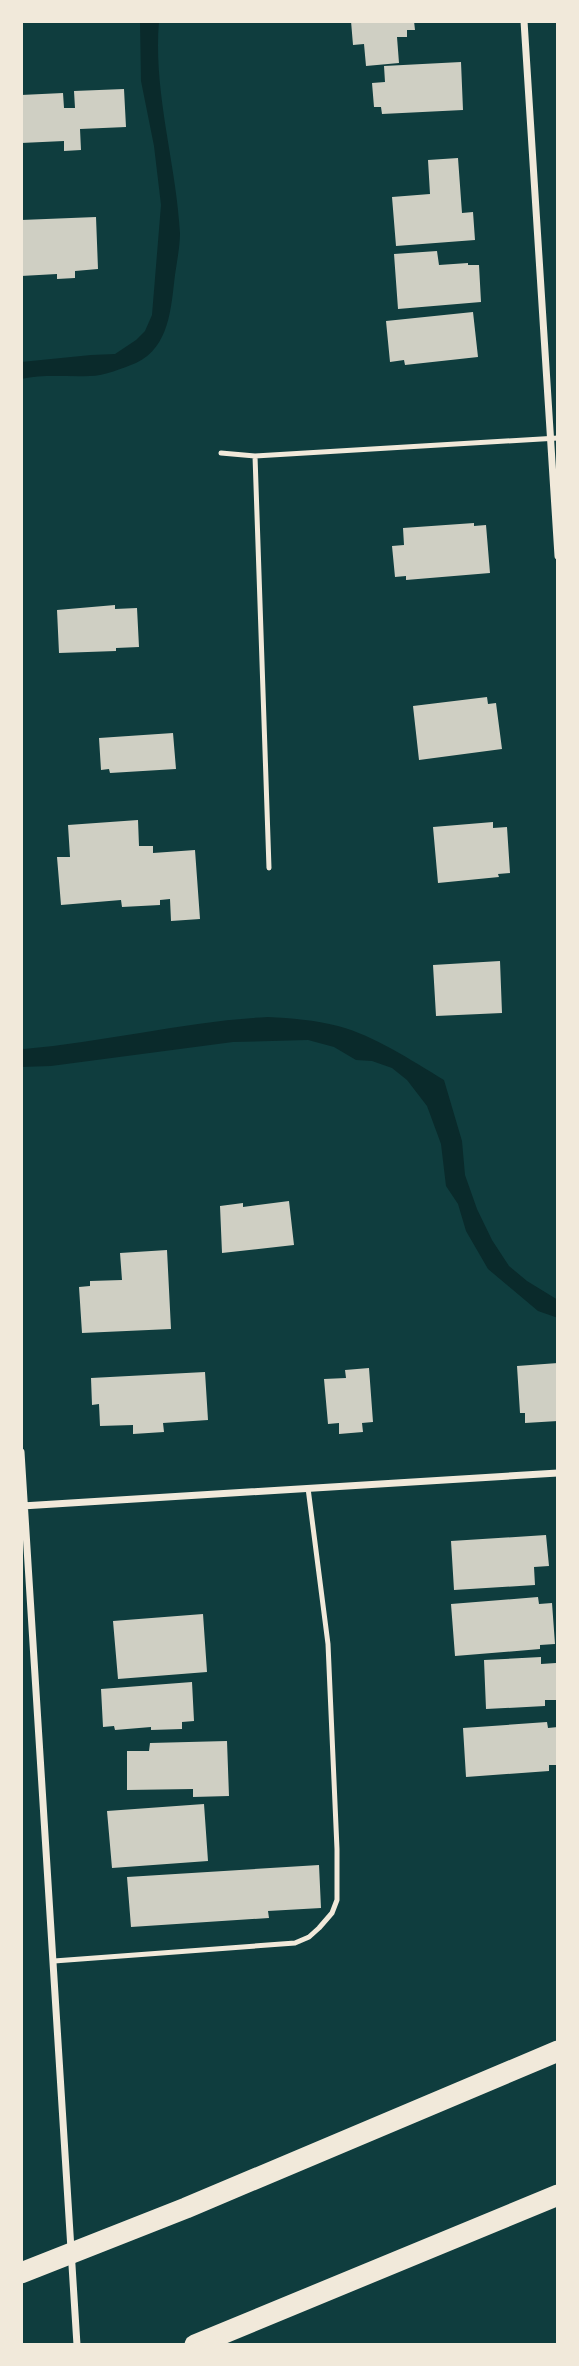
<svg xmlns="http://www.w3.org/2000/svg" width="579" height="2366" font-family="'Libre Baskerville',serif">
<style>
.water{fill:#0a2a2b}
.building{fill:#cfcfc3}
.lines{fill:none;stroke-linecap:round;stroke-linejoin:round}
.service{stroke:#f1e9da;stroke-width:5}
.minor{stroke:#f1e9da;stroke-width:7}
.motorway{stroke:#f1e9da;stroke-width:21}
</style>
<rect width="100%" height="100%" fill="#0f3d3e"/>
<path class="water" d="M 140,21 L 159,21 C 153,93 176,162 180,233 C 180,246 177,261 175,275 C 171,307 170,347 136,363 C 123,368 104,376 90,376 C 67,377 43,374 21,379 L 21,362 L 91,355 L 115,354 L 136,340 L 145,331 L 152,315 L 161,205 L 154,146 L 141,81 Z
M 268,1017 C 291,1018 315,1020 338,1026 C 375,1036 411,1060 444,1080 L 462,1141 L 465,1175 L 477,1209 L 492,1240 L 509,1266 L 527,1281 L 558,1300 L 558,1318 L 538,1311 L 488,1269 L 466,1231 L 458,1204 L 446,1186 L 441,1144 L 427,1106 L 407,1080 L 392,1068 L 372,1061 L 356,1060 L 334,1047 L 308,1040 L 233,1042 L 51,1066 L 21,1067 L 21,1048 L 24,1049 C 106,1042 186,1021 268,1017 Z"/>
<path class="building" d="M 351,21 L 414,21 L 415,30 L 407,30 L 407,37 L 397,37 L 399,63 L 366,66 L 364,44 L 353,45 Z
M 461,62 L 463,110 L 382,114 L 381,107 L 374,107 L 372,83 L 385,82 L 384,66 Z
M 124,89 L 126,127 L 80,129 L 81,150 L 64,151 L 64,141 L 21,143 L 21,95 L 63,93 L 64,108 L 75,108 L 74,91 Z
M 458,158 L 462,213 L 473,212 L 475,240 L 396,246 L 392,197 L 430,194 L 428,160 Z
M 96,217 L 98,269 L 75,271 L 75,278 L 57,279 L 57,274 L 21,276 L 21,220 Z
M 437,251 L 439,265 L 468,263 L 468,265 L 479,265 L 481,302 L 398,309 L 394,254 Z
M 473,312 L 478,357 L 405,365 L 404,360 L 390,362 L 386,321 Z
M 474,523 L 474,526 L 486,525 L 490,573 L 406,580 L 406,576 L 395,577 L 392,546 L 404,545 L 403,528 Z
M 115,605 L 115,609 L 137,608 L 139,647 L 116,648 L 116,651 L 59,653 L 57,610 Z
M 487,697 L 488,704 L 496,703 L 502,749 L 419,760 L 413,706 Z
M 173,733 L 176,769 L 110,773 L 109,769 L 101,770 L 99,738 Z
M 138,820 L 139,846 L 153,846 L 153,853 L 195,850 L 200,919 L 171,921 L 170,899 L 160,900 L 160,905 L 122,907 L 121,900 L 61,905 L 57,857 L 70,857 L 68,825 Z
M 493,822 L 493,828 L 507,827 L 510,873 L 498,874 L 499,877 L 438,883 L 433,827 Z
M 500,961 L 502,1013 L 436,1016 L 433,965 Z
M 289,1201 L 294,1245 L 222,1253 L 220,1206 L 243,1203 L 243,1207 Z
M 167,1250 L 171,1329 L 82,1333 L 79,1287 L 90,1286 L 90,1281 L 122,1280 L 120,1253 Z
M 558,1363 L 558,1421 L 525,1423 L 525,1413 L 520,1413 L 517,1366 Z
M 369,1368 L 373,1422 L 362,1423 L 363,1432 L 339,1434 L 339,1423 L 328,1424 L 324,1379 L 346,1378 L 345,1370 Z
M 205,1372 L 208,1420 L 163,1423 L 164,1432 L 133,1434 L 133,1425 L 100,1426 L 99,1404 L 92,1405 L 91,1378 Z
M 546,1535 L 549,1566 L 534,1567 L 535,1585 L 454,1590 L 451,1541 Z
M 538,1597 L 539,1604 L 552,1603 L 555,1644 L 540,1645 L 540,1649 L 455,1656 L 451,1604 Z
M 203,1614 L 207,1672 L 118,1679 L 113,1621 Z
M 541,1657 L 541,1664 L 556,1663 L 558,1700 L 545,1700 L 545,1706 L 486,1709 L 484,1660 Z
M 192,1682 L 194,1721 L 182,1722 L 182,1729 L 151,1730 L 151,1727 L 115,1730 L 114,1726 L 103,1727 L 101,1689 Z
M 547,1722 L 548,1728 L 558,1727 L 558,1765 L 549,1765 L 549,1771 L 466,1777 L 463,1728 Z
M 227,1741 L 229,1796 L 193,1797 L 193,1789 L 127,1790 L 127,1751 L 149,1751 L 150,1743 Z
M 204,1804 L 208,1861 L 112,1868 L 107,1811 Z
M 319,1865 L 321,1908 L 268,1911 L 269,1918 L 131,1927 L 127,1877 Z"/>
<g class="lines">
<path class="service" d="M 221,453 L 255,456 L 558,438
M 255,456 L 269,868
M 54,1961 L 295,1943 L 309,1937 L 319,1928 L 332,1913 L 337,1900 L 337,1849 L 328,1644 L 308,1488"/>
<path class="minor" d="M 524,21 L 558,556
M 21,1452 L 77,2345
M 22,1506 L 558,1473"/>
<path class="motorway" d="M 21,2273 L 186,2208 L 558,2051
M 195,2345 L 558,2195"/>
</g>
<rect width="579" height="2366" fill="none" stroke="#f1e9da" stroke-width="46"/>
</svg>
